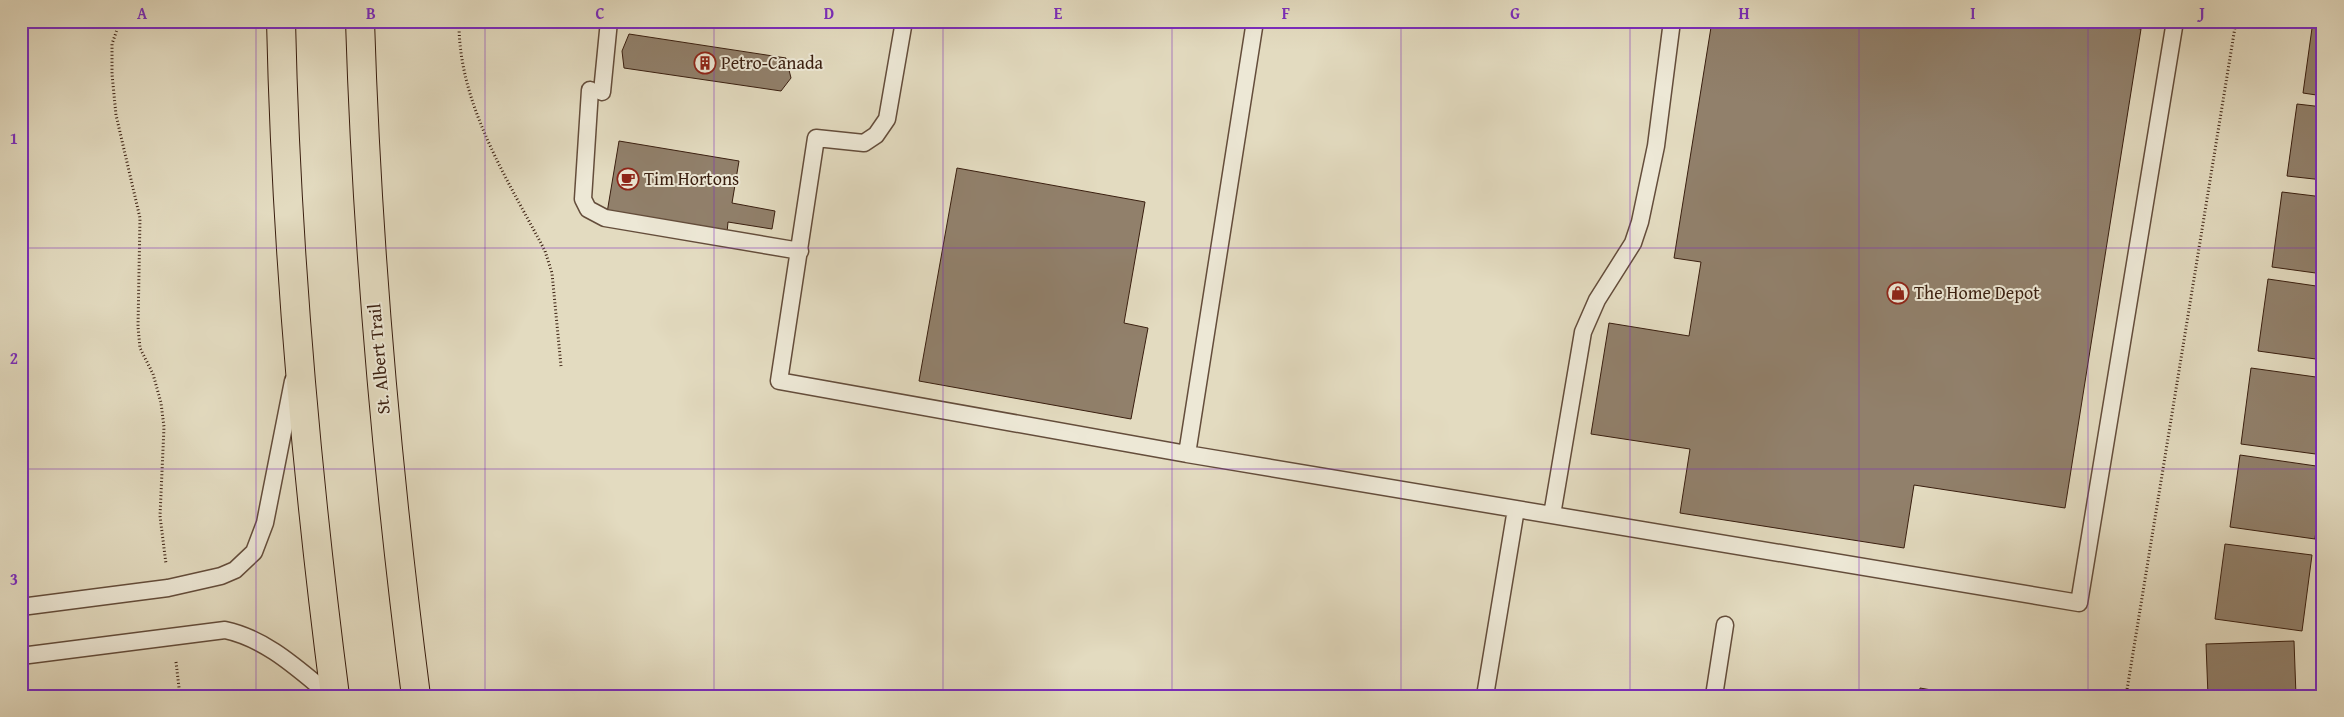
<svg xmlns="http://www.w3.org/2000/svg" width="2344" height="717" font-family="'Gentium Book Plus',serif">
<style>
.building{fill:#91806b;stroke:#391e0f}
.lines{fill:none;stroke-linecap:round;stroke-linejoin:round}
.service-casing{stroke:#644d3b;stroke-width:19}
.primary-casing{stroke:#391e0f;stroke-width:30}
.path{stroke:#391e0f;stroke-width:3;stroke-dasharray:1 2.5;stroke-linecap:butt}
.service{stroke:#ede8d6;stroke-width:16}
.primary{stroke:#e3dbc0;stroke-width:28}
.grid{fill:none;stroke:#7b2cbf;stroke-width:1;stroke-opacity:0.55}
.labels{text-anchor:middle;stroke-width:4;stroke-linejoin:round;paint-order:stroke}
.poi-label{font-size:18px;fill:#391e0f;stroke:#ede8d6;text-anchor:start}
.street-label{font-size:18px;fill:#391e0f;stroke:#ede8d6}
.neatline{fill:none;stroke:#7b2cbf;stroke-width:2}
.grid-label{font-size:16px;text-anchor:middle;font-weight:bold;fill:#7b2cbf}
</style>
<rect width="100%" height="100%" fill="#e3dbc0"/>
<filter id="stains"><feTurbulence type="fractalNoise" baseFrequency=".004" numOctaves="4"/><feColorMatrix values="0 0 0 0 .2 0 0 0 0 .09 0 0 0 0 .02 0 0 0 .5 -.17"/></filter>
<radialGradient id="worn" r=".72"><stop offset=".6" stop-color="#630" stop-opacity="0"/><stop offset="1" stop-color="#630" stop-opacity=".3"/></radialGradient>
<path class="building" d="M 1712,21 L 2095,21 L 2141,29 L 2065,508 L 1914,485 L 1904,548 L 1680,513 L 1690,449 L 1591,434 L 1609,323 L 1689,336 L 1701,262 L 1674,258 Z
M 2313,21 L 2323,21 L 2323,96 L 2303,93 Z
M 629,34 L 786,58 L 791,78 L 781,91 L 624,68 L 622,51 Z
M 2297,104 L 2323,107 L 2323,180 L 2287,176 Z
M 619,141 L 739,161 L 732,203 L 775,211 L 772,229 L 728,222 L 727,233 L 607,213 Z
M 957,168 L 1145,202 L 1124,323 L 1148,328 L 1131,419 L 919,381 Z
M 2282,192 L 2323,197 L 2323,274 L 2272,267 Z
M 2268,279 L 2323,287 L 2323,360 L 2258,351 Z
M 2251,368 L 2323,378 L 2323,455 L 2241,444 Z
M 2240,455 L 2323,467 L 2315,539 L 2230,527 Z
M 2225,544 L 2312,555 L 2302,631 L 2215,619 Z
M 2294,641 L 2296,696 L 2208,696 L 2206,644 Z
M 1920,688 L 1966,696 L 1919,696 Z"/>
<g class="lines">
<g class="service-casing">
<path id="service" d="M 904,21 L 887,119 L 876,135 L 864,143 L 816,138 L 779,381 L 1187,454
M 1255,21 L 1187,454 L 2079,603 L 2175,21
M 590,90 L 583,199 L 588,209 L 605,218 L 800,251
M 602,92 L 609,21
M 1552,515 L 1583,332 L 1597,300 L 1633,243 L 1640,222 L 1656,146 L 1672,21
M 21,607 L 168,588 L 221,576 L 235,570 L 254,552 L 265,523 L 293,381
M 21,656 L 225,630 C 267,639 299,670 331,696
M 1485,696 L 1516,509
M 1714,696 L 1725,625"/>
</g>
<g class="primary-casing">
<path id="primary" d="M 281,21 C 286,247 306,472 335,696
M 360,21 C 367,247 387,471 416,696"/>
</g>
<path class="path" d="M 120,21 L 112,44 L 112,74 L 116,115 L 140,218 L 138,327 L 140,348 L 153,374 L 161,403 L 164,427 L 160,516 L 166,564
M 459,21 C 458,104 508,180 545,251 L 552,273 L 561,366
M 176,662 L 180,696
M 2126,696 L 2236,21"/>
<use href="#service" class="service"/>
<use href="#primary" class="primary"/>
</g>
<path class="grid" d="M 256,21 L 256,696M 485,21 L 485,696M 714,21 L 714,696M 943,21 L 943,696M 1172,21 L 1172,696M 1401,21 L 1401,696M 1630,21 L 1630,696M 1859,21 L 1859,696M 2088,21 L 2088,696M 21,248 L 2323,248M 21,469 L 2323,469"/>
<defs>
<g id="building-ring" transform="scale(1.125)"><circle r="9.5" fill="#ede8d6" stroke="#8f2418" stroke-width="1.5"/><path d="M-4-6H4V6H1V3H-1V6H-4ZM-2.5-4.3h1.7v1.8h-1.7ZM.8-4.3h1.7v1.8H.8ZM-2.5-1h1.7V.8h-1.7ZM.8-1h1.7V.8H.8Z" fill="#8f2418"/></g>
<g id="cafe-ring" transform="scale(1.125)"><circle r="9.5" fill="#ede8d6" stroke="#8f2418" stroke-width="1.5"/><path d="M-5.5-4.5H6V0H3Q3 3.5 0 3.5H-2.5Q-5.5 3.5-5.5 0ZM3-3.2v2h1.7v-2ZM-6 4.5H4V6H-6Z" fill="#8f2418"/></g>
<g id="shop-ring" transform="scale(1.125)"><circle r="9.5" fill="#ede8d6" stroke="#8f2418" stroke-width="1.5"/><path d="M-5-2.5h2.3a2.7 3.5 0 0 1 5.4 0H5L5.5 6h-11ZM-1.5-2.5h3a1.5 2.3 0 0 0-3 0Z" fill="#8f2418"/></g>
</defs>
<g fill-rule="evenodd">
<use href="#building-ring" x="705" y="63"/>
<use href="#cafe-ring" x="628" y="179"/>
<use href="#shop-ring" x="1898" y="293"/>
</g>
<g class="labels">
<g class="poi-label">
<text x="721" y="69">Petro-Canada</text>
<text x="644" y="185">Tim Hortons</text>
<text x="1914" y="299">The Home Depot</text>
</g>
<g class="street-label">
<text transform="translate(379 359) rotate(-95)" y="6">St. Albert Trail</text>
</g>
</g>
<rect width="2344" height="717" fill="none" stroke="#e3dbc0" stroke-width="55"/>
<rect x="28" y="28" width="2288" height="662" class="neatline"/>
<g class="grid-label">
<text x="142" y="19">A</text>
<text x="371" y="19">B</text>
<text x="600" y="19">C</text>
<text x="829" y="19">D</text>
<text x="1058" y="19">E</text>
<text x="1286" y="19">F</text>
<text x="1515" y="19">G</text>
<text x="1744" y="19">H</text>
<text x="1973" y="19">I</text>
<text x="2202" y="19">J</text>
<text x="14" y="144">1</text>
<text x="14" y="364">2</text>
<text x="14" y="585">3</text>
</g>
<rect width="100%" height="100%" filter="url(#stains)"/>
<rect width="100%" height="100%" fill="url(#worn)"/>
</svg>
